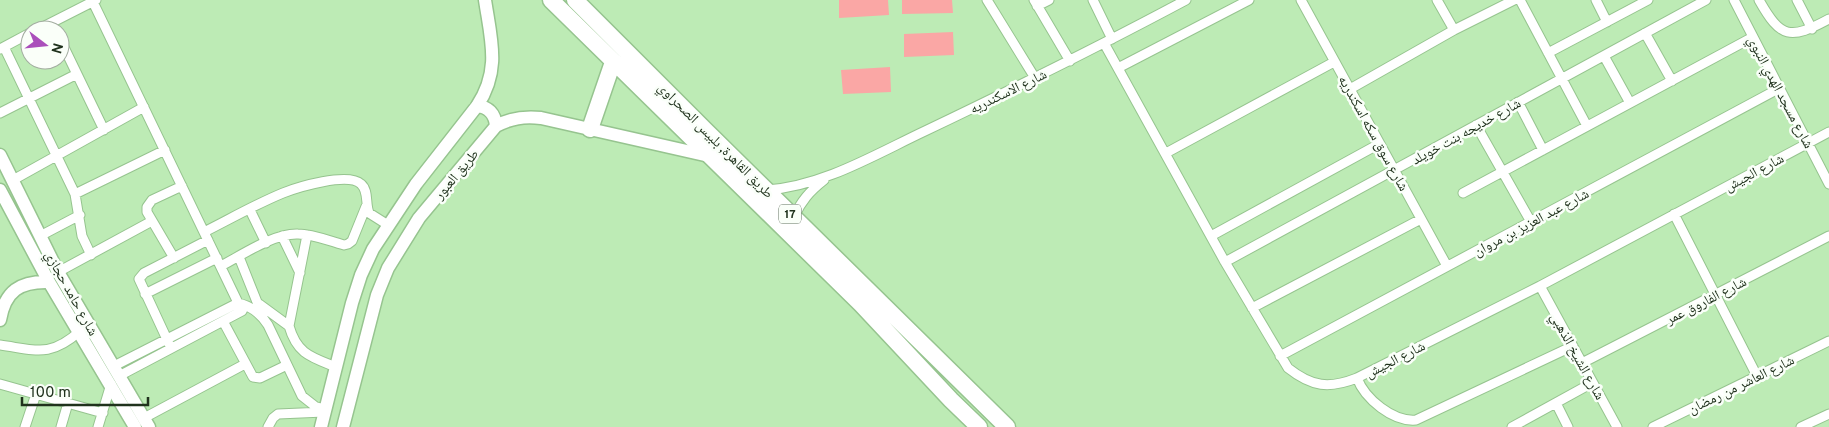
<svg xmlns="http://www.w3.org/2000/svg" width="1829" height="427" font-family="Overpass,'Noto Naskh Arabic',sans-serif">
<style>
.green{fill:#faa7a5}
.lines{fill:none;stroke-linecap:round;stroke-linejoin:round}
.street-casing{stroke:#96c48f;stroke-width:11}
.secondary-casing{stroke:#96c48f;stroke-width:15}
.highway-casing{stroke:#96c48f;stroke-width:19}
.street{stroke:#fff;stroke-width:9}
.secondary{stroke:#fff;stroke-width:12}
.highway{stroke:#fff;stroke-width:16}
.labels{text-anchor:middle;stroke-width:5;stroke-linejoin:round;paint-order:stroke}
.shield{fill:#fafff9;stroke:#61705f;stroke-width:1}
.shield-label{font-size:12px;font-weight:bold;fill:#20321d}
.street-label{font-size:14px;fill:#20321d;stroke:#fafff9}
</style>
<rect width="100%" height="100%" fill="#bdebb5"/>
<path class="green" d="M 839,0 L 888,0 L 889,15 L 839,18 Z
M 902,0 L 952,0 L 953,13 L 902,14 Z
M 953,32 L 954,55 L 904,57 L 904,34 Z
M 890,67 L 891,92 L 843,94 L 841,70 Z"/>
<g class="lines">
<g class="street-casing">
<path id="street" d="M 987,0 L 1035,78
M 1034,0 L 1070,61
M 1093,0 L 1112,39
M 1301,0 L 1447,266
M 1437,0 L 1454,30
M 1520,0 L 1587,126
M 1596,0 L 1607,22
M 1734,0 L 1829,184
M 1759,0 C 1781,39 1790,40 1829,19
M 1797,0 L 1812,29
M 93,2 L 242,311
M 1037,6 L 1049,0
M 37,30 L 96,0
M 1645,33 L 1672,81
M 60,39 L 104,130
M 1104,43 L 1225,262 L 1288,368 C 1312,387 1329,389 1357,378 L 1540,286 L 1829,132
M 4,47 L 75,194 L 82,236 L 91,255
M 0,49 L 30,33
M 1548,53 L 1648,0
M 1604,56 L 1630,103
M 1118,68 L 1249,0
M 1350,89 L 1454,30 L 1514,0
M 1518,102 L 1543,150
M 0,113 L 77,74
M 1476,125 L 1531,222
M 1166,153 L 1334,62
M 13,180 L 144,107
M 767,190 C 823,186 874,155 925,131 C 1013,89 1100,46 1186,0
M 1463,193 L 1753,37
M 75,194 L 165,150
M 250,210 L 266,243
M 1674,214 L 1757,376
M 794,217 C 801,201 810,191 824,180
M 204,232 C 230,219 256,204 283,193 C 298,187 348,172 361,184 C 369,191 365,203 369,213 L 388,225
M 307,235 L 289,326 C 297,354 311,357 336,367
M 40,236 L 80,215
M 282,236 L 300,273
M 1211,236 L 1379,144
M 239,257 L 263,317
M 174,258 L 147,212 L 147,207 L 152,200 L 182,186
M 1225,262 L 1706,0
M 221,266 C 242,255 274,233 298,234 C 313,234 329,241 344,245 L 348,244 L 352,241 L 367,204
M 58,272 L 152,221
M 1540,286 L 1617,427
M 145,294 L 217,258
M 259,304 L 289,326
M 1252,308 L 1421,219
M 223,321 L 253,377 L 260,378 L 287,365
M 0,345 C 36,350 50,358 80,331
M 171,348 L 139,279 L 144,273 L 208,240
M 1280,356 L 1780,88
M 1582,363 L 1829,236
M 114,366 L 238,303 C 251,306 261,314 268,325 L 302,396 L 316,407 L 325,409
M 119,376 L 242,311 L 244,307
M 1357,378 C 1365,399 1393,422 1416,420 L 1573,346
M 0,384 L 103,413
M 1556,403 L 1568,427
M 144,418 L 245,364
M 25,427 L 36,394
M 61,427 L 68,403
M 98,427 L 111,384
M 268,427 L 273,418 L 278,414 L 324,412
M 1512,427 L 1592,383
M 1653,427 L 1829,341
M 1801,427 L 1829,414"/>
</g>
<g class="secondary-casing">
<path id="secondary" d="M 477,106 C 489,107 495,114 496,126
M 0,155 L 58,272 L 149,427
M 0,190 L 49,282 L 135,427
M 0,320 C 5,291 20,281 49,282
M 321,427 L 352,303 L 361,275 L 373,249 L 416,184 L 477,106 C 501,70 491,40 485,0
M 343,427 L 377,295 L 388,268 L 419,218 L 496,126 C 511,118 524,116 541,118 L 709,156"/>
</g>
<g class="highway-casing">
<path id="highway" d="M 551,0 L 861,304 L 951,400 L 979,427
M 575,0 L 705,130 L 1007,427
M 590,129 L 613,62"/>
</g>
<use href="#street" class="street"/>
<use href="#secondary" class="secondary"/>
<use href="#highway" class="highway"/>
</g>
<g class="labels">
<rect class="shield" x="779" y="204.5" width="22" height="19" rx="4"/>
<g class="shield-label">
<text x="790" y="218">17</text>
</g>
<g class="street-label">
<text transform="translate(1008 91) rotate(-26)" y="5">شارع الاسكندريه</text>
<text transform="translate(1781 92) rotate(62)" y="5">شارع مسجد الهدي النبوي</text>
<text transform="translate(1466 131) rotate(-29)" y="5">شارع خديجه بنت خويلد</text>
<text transform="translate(1374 133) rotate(61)" y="5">شارع سوق سكه اسكندريه</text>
<text transform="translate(716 140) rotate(45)" y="5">طريق القاهرة, بلبيس الصحراوي</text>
<text transform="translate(1754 172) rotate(-28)" y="5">شارع الجيش</text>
<text transform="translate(456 174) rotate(-50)" y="5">طريق العبور</text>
<text transform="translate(1531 222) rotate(-28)" y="5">شارع عبد العزيز بن مروان</text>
<text transform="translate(72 293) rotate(61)" y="5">شارع حامد حجازي</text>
<text transform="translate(1706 300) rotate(-27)" y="5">شارع الفاروق عمر</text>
<text transform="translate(1578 356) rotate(61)" y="5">شارع الشيخ الذهبي</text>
<text transform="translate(1395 359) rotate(-27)" y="5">شارع الجيش</text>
<text transform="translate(1741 384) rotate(-26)" y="5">شارع العاشر من رمضان</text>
</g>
</g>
<g transform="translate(45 45) rotate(106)"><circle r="24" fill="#fafff9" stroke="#a3ada1"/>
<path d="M0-4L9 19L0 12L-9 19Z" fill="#aa4fbb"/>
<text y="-8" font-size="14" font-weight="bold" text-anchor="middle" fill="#20321d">N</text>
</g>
<path d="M22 397v8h126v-8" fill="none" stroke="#20321d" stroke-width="2.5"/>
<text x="30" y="397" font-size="15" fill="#20321d" stroke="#fafff9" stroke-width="4" paint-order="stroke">100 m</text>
</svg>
